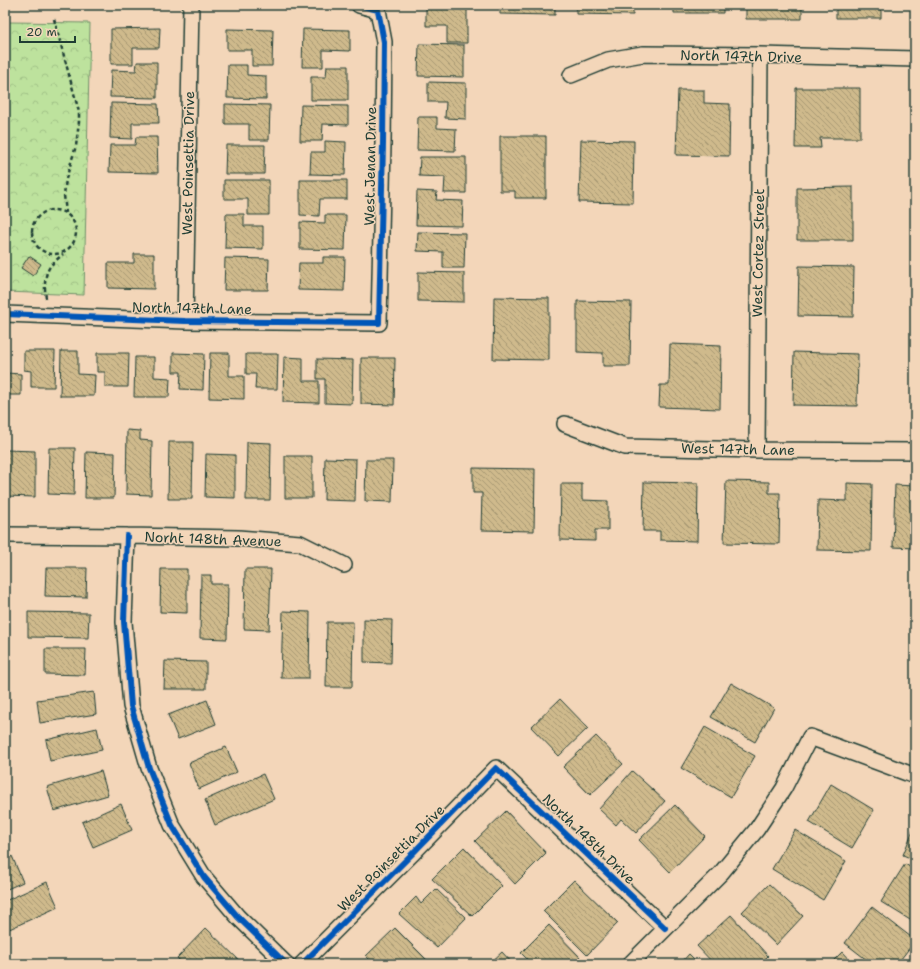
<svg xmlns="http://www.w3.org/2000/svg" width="920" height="969" font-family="'Shantell Sans',sans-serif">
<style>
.forest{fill:url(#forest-crowns);stroke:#6e9068}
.building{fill:url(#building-back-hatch);stroke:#1f3d34}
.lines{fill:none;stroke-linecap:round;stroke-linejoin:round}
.minor-casing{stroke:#1f3d34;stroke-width:18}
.path{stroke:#1f3d34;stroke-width:2.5;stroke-dasharray:4 3;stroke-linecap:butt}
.minor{stroke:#f3d6b9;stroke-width:15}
.cycleway-casing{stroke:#f3d6b9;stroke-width:8}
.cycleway{stroke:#0057b8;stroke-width:6}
.labels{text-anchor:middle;stroke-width:3;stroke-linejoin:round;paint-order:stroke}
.street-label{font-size:14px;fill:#1f3d34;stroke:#f3d6b9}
</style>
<defs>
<pattern id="forest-crowns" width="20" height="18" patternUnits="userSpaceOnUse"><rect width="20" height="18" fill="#bde29d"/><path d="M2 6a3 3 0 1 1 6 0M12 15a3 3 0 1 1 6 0" fill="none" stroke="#a2c388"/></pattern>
<pattern id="building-back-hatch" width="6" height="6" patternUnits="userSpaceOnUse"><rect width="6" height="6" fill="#cfba8c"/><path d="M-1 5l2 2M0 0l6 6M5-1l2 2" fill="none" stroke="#a79873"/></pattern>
</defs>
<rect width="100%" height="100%" fill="#f3d6b9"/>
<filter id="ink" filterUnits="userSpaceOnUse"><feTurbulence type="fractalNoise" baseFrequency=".025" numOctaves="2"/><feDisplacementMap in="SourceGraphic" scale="8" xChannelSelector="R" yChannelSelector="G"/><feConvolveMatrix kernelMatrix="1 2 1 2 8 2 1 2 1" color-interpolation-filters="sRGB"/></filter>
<g filter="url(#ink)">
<path class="forest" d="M 8,22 L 90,23 L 84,295 L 6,292 Z"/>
<path class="building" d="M 500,5 L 555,5 L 555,15 L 500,14 Z
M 576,5 L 633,5 L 633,15 L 576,14 Z
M 674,5 L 723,5 L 723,13 L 674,13 Z
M 746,5 L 802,5 L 802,19 L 746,19 Z
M 836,5 L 881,5 L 881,18 L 836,18 Z
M 426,6 L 467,6 L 467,43 L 447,43 L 447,26 L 426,26 Z
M 160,28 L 159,48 L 133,48 L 133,64 L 111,64 L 111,29 Z
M 227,29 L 273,30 L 272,66 L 252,66 L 252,50 L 227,50 Z
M 303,29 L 350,30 L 350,51 L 323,50 L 323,67 L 302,67 Z
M 419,44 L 464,45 L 464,77 L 418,76 Z
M 137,62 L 157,62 L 157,98 L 110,97 L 111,70 L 136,71 Z
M 228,65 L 247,65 L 247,75 L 266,76 L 266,99 L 227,98 Z
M 327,66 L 348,66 L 348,100 L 311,100 L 311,77 L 326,77 Z
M 428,82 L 466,83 L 466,119 L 445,118 L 446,102 L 428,102 Z
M 796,88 L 860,88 L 860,138 L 820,138 L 821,148 L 795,148 Z
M 678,90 L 704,90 L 704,103 L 730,104 L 729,156 L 676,155 Z
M 111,103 L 158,104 L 159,123 L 132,123 L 132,139 L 110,138 Z
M 225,104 L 270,105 L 269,140 L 249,140 L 249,124 L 225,124 Z
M 301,105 L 348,106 L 348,125 L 323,124 L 322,141 L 300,141 Z
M 418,117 L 437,117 L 437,128 L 456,129 L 455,151 L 417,150 Z
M 500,136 L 546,136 L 546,198 L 515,198 L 515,191 L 500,191 Z
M 136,137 L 157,137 L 158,173 L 109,172 L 110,145 L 135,145 Z
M 581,140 L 634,141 L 633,203 L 579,202 Z
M 325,141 L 346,142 L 345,175 L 310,174 L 311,152 L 325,152 Z
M 226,145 L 265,145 L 264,174 L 225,174 Z
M 420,157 L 466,157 L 466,193 L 444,193 L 445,177 L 419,176 Z
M 224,180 L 269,180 L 269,215 L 248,215 L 248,199 L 224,199 Z
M 300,180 L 347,180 L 347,199 L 320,199 L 319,216 L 300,215 Z
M 853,187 L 853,240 L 797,240 L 797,188 Z
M 417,191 L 437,192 L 436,200 L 463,201 L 462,226 L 416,225 Z
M 226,214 L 244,214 L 244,226 L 263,226 L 263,249 L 225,248 Z
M 325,215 L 346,215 L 345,250 L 300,249 L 300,222 L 325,223 Z
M 418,232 L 465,233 L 464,268 L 443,268 L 443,252 L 417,251 Z
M 134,254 L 154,254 L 154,289 L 108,288 L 108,263 L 134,263 Z
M 29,256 L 41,264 L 33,276 L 21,268 Z
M 323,257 L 345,257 L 344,291 L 298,290 L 299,263 L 323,263 Z
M 225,258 L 269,259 L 268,290 L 224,290 Z
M 799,266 L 854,267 L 853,317 L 798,316 Z
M 418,272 L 464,273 L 464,302 L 418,301 Z
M 494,297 L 549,298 L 549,360 L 493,359 Z
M 577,301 L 631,302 L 630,366 L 603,366 L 603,353 L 577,352 Z
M 670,344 L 721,346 L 720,409 L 659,407 L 660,385 L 669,385 Z
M 5,348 L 6,348 L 6,373 L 21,374 L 21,395 L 5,395 Z
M 24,351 L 55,351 L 54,387 L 31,387 L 31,371 L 24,370 Z
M 61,351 L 78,351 L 78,374 L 95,375 L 94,396 L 60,396 Z
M 794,352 L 858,354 L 857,406 L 793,405 Z
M 97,353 L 129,353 L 128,387 L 105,387 L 105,372 L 97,372 Z
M 173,353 L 204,354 L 203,390 L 180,389 L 181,372 L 173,372 Z
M 210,353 L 229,353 L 229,376 L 244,376 L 244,399 L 209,398 Z
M 246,354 L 278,354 L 277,389 L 255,389 L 256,374 L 246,374 Z
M 135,357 L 154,357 L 154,377 L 170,378 L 169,397 L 134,397 Z
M 284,357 L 303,358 L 303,381 L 319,381 L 319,403 L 283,402 Z
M 361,358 L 395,358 L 394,405 L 361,404 Z
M 317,359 L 353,360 L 352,404 L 325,403 L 325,379 L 317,379 Z
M 127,430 L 140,431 L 140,440 L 152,441 L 151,495 L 126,494 Z
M 169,442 L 193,442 L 192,499 L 168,499 Z
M 247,442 L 271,443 L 270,500 L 246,500 Z
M 49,448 L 75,448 L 74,495 L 48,494 Z
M 6,450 L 35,451 L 35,497 L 5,496 Z
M 86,452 L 115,453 L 114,498 L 85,498 Z
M 206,454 L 235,455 L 235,498 L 205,497 Z
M 285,456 L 312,456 L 312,498 L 285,498 Z
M 325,458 L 356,459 L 355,501 L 324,500 Z
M 366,460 L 393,460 L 392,502 L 365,501 Z
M 473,468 L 535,469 L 534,531 L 481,530 L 482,493 L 473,493 Z
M 726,481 L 769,482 L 769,493 L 780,493 L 779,544 L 724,543 Z
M 644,482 L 698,483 L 697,541 L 660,540 L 660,531 L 643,531 Z
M 847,483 L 872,484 L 871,551 L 817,550 L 818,500 L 847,501 Z
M 561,484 L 582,484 L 582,500 L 608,501 L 608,530 L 595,530 L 595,541 L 560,540 Z
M 895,485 L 915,486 L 915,548 L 893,547 Z
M 46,568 L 87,568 L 86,597 L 45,596 Z
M 161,569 L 187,569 L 187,613 L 160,612 Z
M 245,569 L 271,569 L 269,630 L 244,629 Z
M 201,575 L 211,575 L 211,584 L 228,584 L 227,639 L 200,638 Z
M 283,611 L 310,612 L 309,678 L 281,678 Z
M 28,612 L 89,613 L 88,638 L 28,637 Z
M 364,619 L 392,620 L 391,663 L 364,662 Z
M 327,622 L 353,622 L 352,687 L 326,687 Z
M 45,649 L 86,649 L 85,675 L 45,674 Z
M 165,661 L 206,662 L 206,689 L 164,689 Z
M 731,683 L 774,708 L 755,742 L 711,717 Z
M 94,692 L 96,714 L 40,723 L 37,700 Z
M 560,699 L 588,728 L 559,756 L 531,727 Z
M 207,700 L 216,724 L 178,739 L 168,715 Z
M 705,727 L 755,756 L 731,797 L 681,768 Z
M 97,728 L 102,750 L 50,761 L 46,740 Z
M 596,736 L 623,764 L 590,795 L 563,767 Z
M 226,747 L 237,772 L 199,789 L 189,763 Z
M 101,771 L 108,795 L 54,811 L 47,787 Z
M 632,771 L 665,801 L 636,833 L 621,819 L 616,825 L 599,809 Z
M 263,774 L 274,799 L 215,825 L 205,800 Z
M 831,784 L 874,810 L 852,848 L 809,822 Z
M 121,804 L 132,830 L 93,847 L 82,822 Z
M 675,805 L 705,836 L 670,872 L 639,840 Z
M 506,811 L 546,853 L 515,884 L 475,841 Z
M 915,825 L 915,860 L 903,855 Z
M 795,830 L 846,861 L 823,900 L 772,869 Z
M 464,847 L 502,886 L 472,916 L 432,879 Z
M 12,856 L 23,882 L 5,890 L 5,859 Z
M 905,864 L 915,870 L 915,923 L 881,902 Z
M 574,880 L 618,923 L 587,955 L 543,911 Z
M 47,882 L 58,907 L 5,931 L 5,901 Z
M 769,884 L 803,916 L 776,945 L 742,912 Z
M 436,889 L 466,918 L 437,948 L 399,914 L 416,897 L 421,904 Z
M 872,907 L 915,940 L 915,941 L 897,964 L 872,964 L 845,943 Z
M 731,915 L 768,956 L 760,964 L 714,964 L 697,946 Z
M 549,925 L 580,957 L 573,964 L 532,964 L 521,953 Z
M 206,928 L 243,964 L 183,964 L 177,958 Z
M 395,928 L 427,960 L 423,964 L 374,964 L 366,956 Z
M 502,952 L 513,964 L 489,964 Z
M 842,952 L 853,964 L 830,964 Z
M 689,954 L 699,964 L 680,964 Z"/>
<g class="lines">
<g class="minor-casing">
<path id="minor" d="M 571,75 L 608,60 L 643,54 L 760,55 L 915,59
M 5,314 L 185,321 L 379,323 L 383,144 L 384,42 L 378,10 L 359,5
M 185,321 L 191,5
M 565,424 L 625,447 L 757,450 L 915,451
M 757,450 L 760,55
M 5,535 L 127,536 L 238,538 L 300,543 L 344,565
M 127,536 L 124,622 L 131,706 L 149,768 L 172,825 L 204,877 L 238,917 L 286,964
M 302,964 L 412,854 L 496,768 L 665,928
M 630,964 L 721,873 L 757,829 L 784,788 L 810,737 L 915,776"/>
</g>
<path class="path" d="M 54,19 L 79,112 L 79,122 L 76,146 L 66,179 L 64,195 L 66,213
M32 232a22 22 0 1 1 44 0a22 22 0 1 1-44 0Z
M 46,298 C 44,286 44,272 53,263 C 56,260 60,257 63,254"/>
<use href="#minor" class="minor"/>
<g class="cycleway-casing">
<path id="cycleway" d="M 5,314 L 185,321 L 379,323 L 383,144 L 384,42 L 378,10 L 359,5
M 127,536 L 124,622 L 131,706 L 149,768 L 172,825 L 204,877 L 238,917 L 286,964
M 302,964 L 412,854 L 496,768 L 665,928"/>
</g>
<use href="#cycleway" class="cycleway"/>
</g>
</g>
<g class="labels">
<g class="street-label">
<text transform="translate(741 56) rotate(1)" y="5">North 147th Drive</text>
<text transform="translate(188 163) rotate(-89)" y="5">West Poinsettia Drive</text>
<text transform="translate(370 166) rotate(-89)" y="5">West Jenan Drive</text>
<text transform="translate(758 253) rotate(-89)" y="5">West Cortez Street</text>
<text transform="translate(192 308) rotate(1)" y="5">North 147th Lane</text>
<text transform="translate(738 449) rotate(1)" y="5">West 147th Lane</text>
<text transform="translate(213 539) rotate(2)" y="5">Norht 148th Avenue</text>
<text transform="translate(589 839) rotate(44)" y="5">North 148th Drive</text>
<text transform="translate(391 858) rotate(-45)" y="5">West Poinsettia Drive</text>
</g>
</g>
<rect width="920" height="969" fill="none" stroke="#f3d6b9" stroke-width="20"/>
<rect x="10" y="10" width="900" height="949" fill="none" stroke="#1f3d34" stroke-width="1.5" filter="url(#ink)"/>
<path d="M20 36v6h55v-6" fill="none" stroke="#1f3d34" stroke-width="2"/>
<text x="26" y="36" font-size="12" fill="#1f3d34" stroke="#f3d6b9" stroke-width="3" paint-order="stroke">20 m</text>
</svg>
